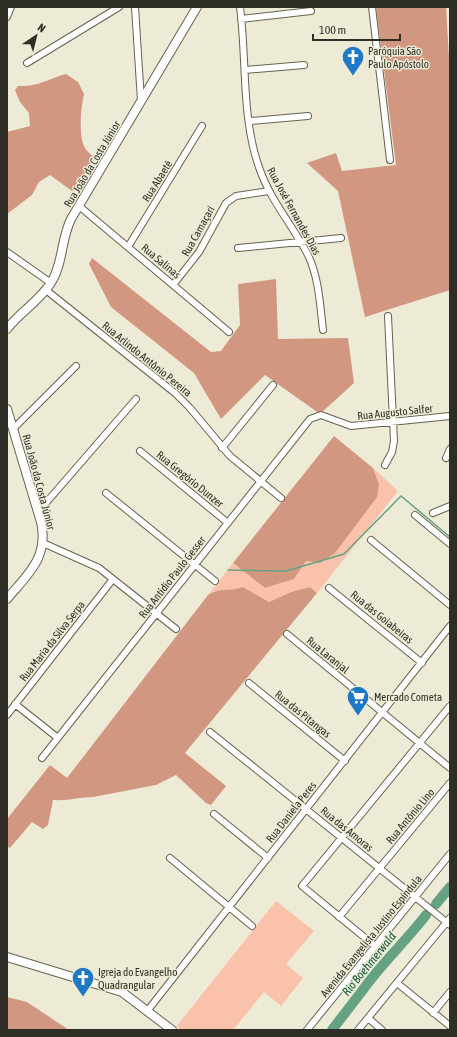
<svg xmlns="http://www.w3.org/2000/svg" width="457" height="1037" font-family="'Asap Condensed',sans-serif">
<style>
.green{fill:#fbc2ab}
.forest{fill:#d29780}
.lines{fill:none;stroke-linecap:round;stroke-linejoin:round}
.stream{stroke:#65a283;stroke-width:1.5}
.river{stroke:#65a283;stroke-width:10}
.minor-casing{stroke:#656350;stroke-width:8}
.major-casing{stroke:#656350;stroke-width:10}
.minor{stroke:#fff;stroke-width:6}
.major{stroke:#fff;stroke-width:8}
.labels{text-anchor:middle;stroke-width:3;stroke-linejoin:round;paint-order:stroke}
.poi-label{font-size:11px;fill:#2f2e26;stroke:#edebd5;text-anchor:start}
.street-label{font-size:11px;fill:#2f2e26;stroke:#edebd5}
.water-label{font-size:12px;font-style:italic;fill:#0d5a3c;stroke:#edebd5}
</style>
<rect width="100%" height="100%" fill="#edebd5"/>
<path class="green" d="M 373,468 L 398,491 L 317,593 L 310,587 L 291,592 L 269,602 L 243,587 C 227,592 222,587 208,595 L 233,563 L 265,588 L 294,579 L 306,561 L 320,563 L 379,484 Z
M 276,901 L 314,931 L 286,964 L 303,978 L 281,1006 L 264,992 L 233,1030 L 180,1030 L 177,1026 Z"/>
<path class="forest" d="M 376,7 L 446,7 L 450,75 L 450,290 L 365,317 L 338,191 L 307,163 L 336,153 L 342,171 L 396,165 Z
M 66,74 L 78,82 L 84,94 C 81,107 78,136 85,148 C 87,151 91,155 94,157 C 91,173 84,181 72,191 L 50,175 L 39,182 L 32,195 L 7,214 L 7,132 L 30,126 L 29,113 L 20,102 L 15,90 L 18,86 C 39,87 47,79 66,74 Z
M 92,258 L 211,352 L 221,351 L 240,325 L 238,284 L 276,279 L 278,339 L 348,338 L 354,383 L 320,414 L 265,375 L 221,419 L 194,373 L 111,307 L 89,264 Z
M 334,436 L 373,468 L 379,484 L 377,497 L 335,553 L 320,563 L 306,561 L 294,579 L 265,588 L 233,563 Z
M 243,587 L 269,602 L 291,592 L 310,587 L 317,593 L 185,753 L 226,786 L 211,805 L 206,803 L 176,775 L 156,785 L 93,797 C 80,797 68,801 53,800 L 48,825 L 43,829 L 32,822 L 10,848 L 7,846 L 7,819 L 50,765 L 67,778 L 208,595 C 222,587 227,592 243,587 Z
M 7,997 L 27,1002 L 69,1030 L 7,1030 Z"/>
<g class="lines">
<path class="stream" d="M 228,570 L 286,571 L 344,554 L 401,496 L 450,537"/>
<path class="river" d="M 436,904 L 450,887
M 332,1030 C 342,1017 352,1004 362,991 C 381,964 406,941 426,915"/>
<g class="minor-casing">
<path id="minor" d="M 135,7 L 141,101
M 240,7 C 247,61 241,119 260,170 C 271,201 293,226 308,255 C 319,278 320,305 323,330
M 372,7 L 390,160
M 7,17 L 11,7
M 241,19 L 311,11
M 27,63 L 119,7
M 245,70 L 304,65
M 250,121 L 308,116
M 79,206 L 229,332
M 128,247 L 202,126
M 238,248 L 341,238
M 7,252 L 51,283
M 173,285 L 199,252 L 226,203 L 236,196 L 269,191
M 46,290 L 175,393 L 190,408 L 230,456 L 281,498
M 13,429 L 76,366
M 222,448 L 273,385
M 140,451 L 228,523
M 446,458 L 450,449
M 385,465 L 392,452 L 394,441 L 388,316
M 106,493 L 215,581
M 38,512 L 136,399
M 433,513 L 450,506
M 415,515 L 450,544
M 371,540 L 450,605
M 43,543 L 99,568 L 176,629
M 329,588 L 422,663
M 287,634 L 450,768
M 249,683 L 345,761
M 15,704 L 58,738
M 7,715 L 113,579
M 210,732 L 450,925
M 42,758 L 310,419 L 321,415 L 351,426 L 450,416
M 214,814 L 268,858
M 170,858 L 252,926
M 339,917 L 450,783
M 375,946 L 302,886 L 450,706
M 397,983 L 450,1026
M 148,1010 L 450,626
M 433,1013 L 450,992
M 368,1018 L 382,1030
M 307,1030 L 450,854
M 358,1030 L 450,918"/>
</g>
<g class="major-casing">
<path id="major" d="M 7,329 C 20,312 41,300 52,281 C 63,263 61,239 71,219 L 197,7
M 7,409 L 41,522 C 49,557 28,574 7,599
M 7,957 L 122,992 L 172,1030"/>
</g>
<use href="#minor" class="minor"/>
<use href="#major" class="major"/>
</g>
<defs>
<g id="church-pin" transform="scale(1.15)"><path d="M0 17L-7.5 6A9.5 9.5 0 1 1 7.5 6Z" fill="#1d78c5" stroke="#edebd5"/><path d="M-1.2-6h2.4v3.5h3.3v2.4h-3.3V6h-2.4V-.1h-3.3v-2.4h3.3Z" fill="#fff"/></g>
<g id="supermarket-pin" transform="scale(1.15)"><path d="M0 17L-7.5 6A9.5 9.5 0 1 1 7.5 6Z" fill="#1d78c5" stroke="#edebd5"/><path d="M-6-5.5h2.5l.6 2H6L4.5 2H-2.5L-4.4-4H-6ZM-1.5 3.2a1.3 1.3 0 1 0 .1 0ZM3 3.2a1.3 1.3 0 1 0 .1 0Z" fill="#fff"/></g>
</defs>
<g fill-rule="evenodd">
<use href="#church-pin" x="353" y="57"/>
<use href="#supermarket-pin" x="358" y="697"/>
<use href="#church-pin" x="83" y="978"/>
</g>
<g class="labels">
<g class="poi-label">
<text x="368" y="55">Paróquia São<tspan x="368" dy="13">Paulo Apóstolo</tspan></text>
<text x="374" y="701">Mercado Cometa</text>
<text x="98" y="976">Igreja do Evangelho<tspan x="98" dy="13">Quadrangular</tspan></text>
</g>
<g class="street-label">
<text transform="translate(92 164) rotate(-59)" y="4">Rua João da Costa Júnior</text>
<text transform="translate(157 181) rotate(-58)" y="4">Rua Abaeté</text>
<text transform="translate(294 211) rotate(61)" y="4">Rua José Fernandes Dias</text>
<text transform="translate(198 231) rotate(-61)" y="4">Rua Camaçari</text>
<text transform="translate(161 261) rotate(40)" y="4">Rua Salinas</text>
<text transform="translate(147 359) rotate(39)" y="4">Rua Arlindo Antônio Pereira</text>
<text transform="translate(395 412) rotate(-6)" y="4">Rua Augusto Salfer</text>
<text transform="translate(190 479) rotate(39)" y="4">Rua Gregório Dunzer</text>
<text transform="translate(39 482) rotate(75)" y="4">Rua João da Costa Júnior</text>
<text transform="translate(172 577) rotate(-52)" y="4">Rua Antídio Paulo Gesser</text>
<text transform="translate(382 617) rotate(39)" y="4">Rua das Goiabeiras</text>
<text transform="translate(52 641) rotate(-52)" y="4">Rua Maria da Silva Serpa</text>
<text transform="translate(328 655) rotate(39)" y="4">Rua Laranjal</text>
<text transform="translate(303 714) rotate(39)" y="4">Rua das Pitangas</text>
<text transform="translate(291 812) rotate(-52)" y="4">Rua Daniela Peres</text>
<text transform="translate(410 816) rotate(-50)" y="4">Rua Antônio Lino</text>
<text transform="translate(347 829) rotate(39)" y="4">Rua das Amoras</text>
<text transform="translate(371 936) rotate(-51)" y="4">Avenida Evangelista Justino Espíndula</text>
</g>
<g class="water-label">
<text transform="translate(369 964) rotate(-51)" y="4">Rio Boehmerwald</text>
</g>
</g>
<rect width="457" height="1037" fill="none" stroke="#2f2e26" stroke-width="16"/>
<g transform="translate(36 36) rotate(35)" stroke="#edebd5" stroke-width="3" paint-order="stroke">
<path d="M0-3L7 15L0 10L-7 15Z" fill="#2f2e26"/>
<text y="-6" font-size="11" font-weight="bold" text-anchor="middle" fill="#2f2e26">N</text>
</g>
<path d="M313 34v6h87v-6" fill="none" stroke="#2f2e26" stroke-width="2"/>
<text x="319" y="34" font-size="12" fill="#2f2e26" stroke="#edebd5" stroke-width="3" paint-order="stroke">100 m</text>
</svg>
